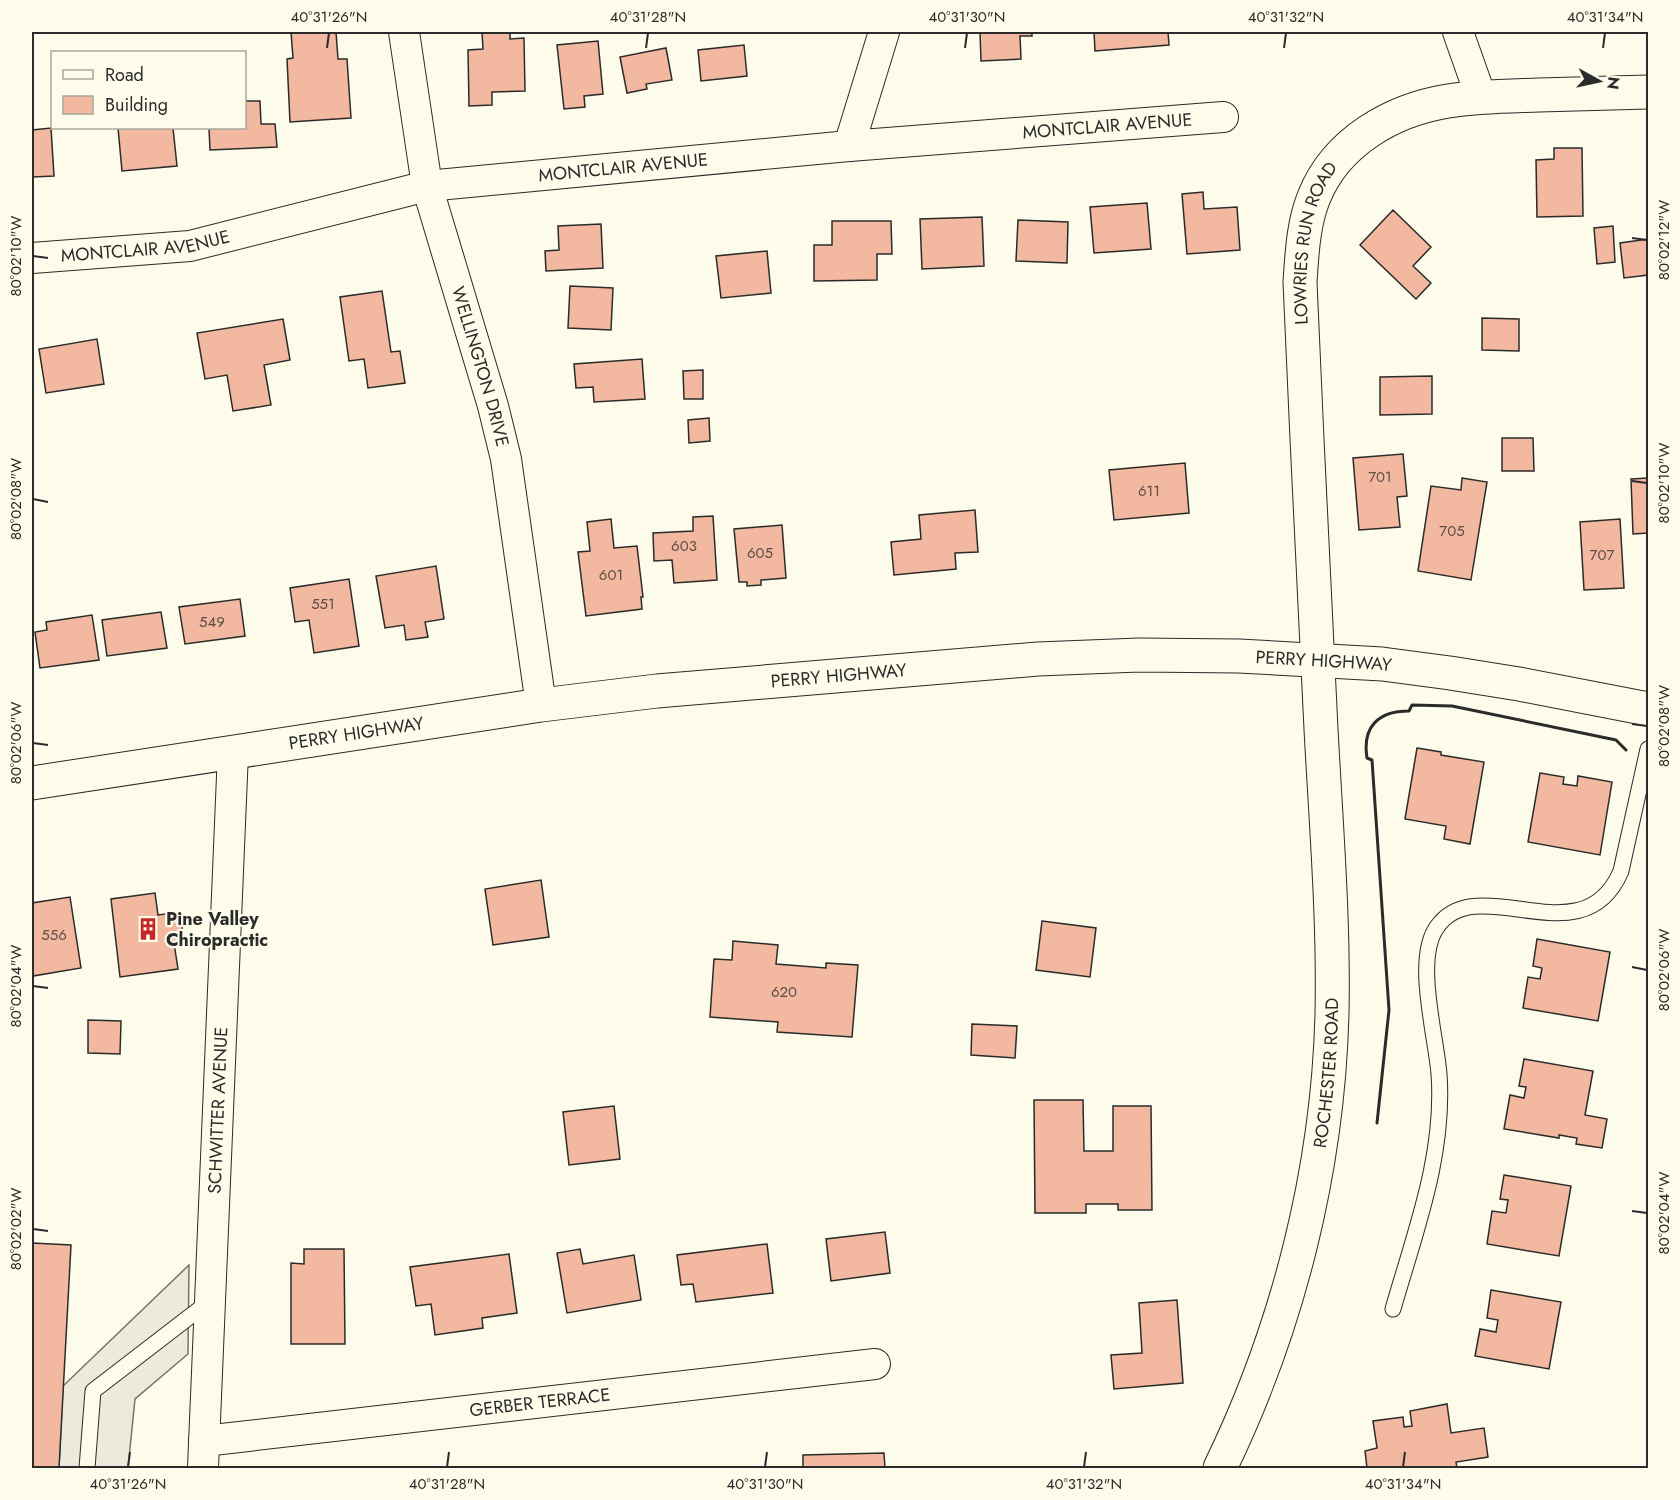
<svg xmlns="http://www.w3.org/2000/svg" width="1680" height="1500" font-family="Jost,sans-serif">
<style>
.parking{fill:#eceadb;stroke:#74746e;stroke-width:1.5}
.building{fill:#f2b8a0;stroke:#2b2b2b;stroke-width:1.5}
.lines{fill:none;stroke-linecap:round;stroke-linejoin:round}
.lane-casing{stroke:#2b2b2b;stroke-width:17}
.street-casing{stroke:#2b2b2b;stroke-width:32}
.secondary-casing{stroke:#2b2b2b;stroke-width:35}
.primary-casing{stroke:#2b2b2b;stroke-width:35}
.lane{stroke:#fdfbea;stroke-width:15}
.street{stroke:#fdfbea;stroke-width:30}
.secondary{stroke:#fdfbea;stroke-width:33}
.primary{stroke:#fdfbea;stroke-width:33}
.wall{stroke:#2b2b2b;stroke-width:3}
.ticks{fill:none;stroke:#2b2b2b;stroke-width:2}
.labels{text-anchor:middle;stroke-width:4.5;stroke-linejoin:round;paint-order:stroke}
.number-label{font-size:15px;fill:#5d4e48}
.street-label{font-size:18px;fill:#2b2b2b;stroke:#fdfbea}
.poi-label{font-size:18px;font-weight:bold;fill:#2b2b2b;stroke:#fdfbea;text-anchor:start}
.neatline{fill:none;stroke:#2b2b2b;stroke-width:2}
.ticks-label{font-size:15px;text-anchor:middle;fill:#2b2b2b}
</style>
<rect width="100%" height="100%" fill="#fdfbea"/>
<path class="parking" d="M 189,1265 L 188,1354 L 135,1399 L 128,1468 L 59,1468 L 63,1386 Z"/>
<path class="building" d="M 291,32 L 336,32 L 338,59 L 347,59 L 351,118 L 290,122 L 287,59 L 293,58 Z
M 482,32 L 510,32 L 510,39 L 524,38 L 525,91 L 492,92 L 492,105 L 469,106 L 468,50 L 483,49 Z
M 980,32 L 1032,32 L 1032,36 L 1020,36 L 1021,59 L 981,61 Z
M 1094,32 L 1168,32 L 1169,45 L 1095,51 Z
M 598,41 L 603,94 L 584,96 L 585,107 L 564,109 L 557,45 Z
M 744,45 L 747,76 L 701,81 L 698,50 Z
M 666,48 L 672,80 L 646,84 L 647,89 L 627,93 L 620,57 Z
M 244,101 L 260,101 L 261,124 L 275,124 L 277,147 L 210,150 L 209,128 L 244,128 Z
M 51,128 L 54,176 L 32,177 L 32,130 Z
M 118,128 L 173,128 L 177,166 L 122,171 Z
M 1554,148 L 1582,148 L 1583,216 L 1537,217 L 1536,160 L 1554,159 Z
M 1203,192 L 1204,209 L 1237,207 L 1240,250 L 1187,254 L 1182,194 Z
M 1147,203 L 1151,249 L 1094,253 L 1090,207 Z
M 1393,210 L 1431,247 L 1413,266 L 1431,283 L 1416,299 L 1360,245 Z
M 982,217 L 984,266 L 922,269 L 920,219 Z
M 1018,220 L 1068,222 L 1067,263 L 1016,261 Z
M 832,221 L 891,221 L 892,254 L 877,254 L 877,280 L 814,281 L 814,245 L 832,245 Z
M 601,224 L 603,268 L 546,271 L 545,251 L 559,250 L 558,226 Z
M 1613,226 L 1615,262 L 1597,264 L 1594,228 Z
M 1648,239 L 1648,275 L 1624,278 L 1620,243 Z
M 767,251 L 771,293 L 721,298 L 716,256 Z
M 570,286 L 613,288 L 611,330 L 568,328 Z
M 382,291 L 391,352 L 400,351 L 405,383 L 368,388 L 364,359 L 349,361 L 340,297 Z
M 1482,318 L 1519,319 L 1519,351 L 1482,350 Z
M 283,319 L 290,360 L 264,365 L 271,405 L 233,411 L 227,375 L 205,379 L 197,333 Z
M 97,339 L 104,384 L 46,393 L 39,349 Z
M 642,359 L 645,399 L 594,402 L 593,387 L 576,388 L 574,364 Z
M 703,370 L 703,399 L 684,399 L 683,371 Z
M 1432,376 L 1432,414 L 1380,415 L 1380,377 Z
M 709,418 L 710,441 L 689,443 L 688,420 Z
M 1502,438 L 1533,438 L 1534,471 L 1502,471 Z
M 1403,454 L 1407,496 L 1397,497 L 1400,527 L 1359,530 L 1353,458 Z
M 1185,463 L 1189,513 L 1114,520 L 1109,470 Z
M 1462,478 L 1487,482 L 1471,580 L 1418,571 L 1431,486 L 1461,490 Z
M 1648,478 L 1648,533 L 1633,534 L 1631,479 Z
M 975,510 L 978,552 L 955,553 L 956,569 L 894,575 L 891,542 L 921,539 L 919,515 Z
M 713,516 L 717,580 L 674,583 L 672,560 L 654,561 L 653,533 L 693,531 L 693,517 Z
M 611,519 L 614,548 L 637,546 L 643,597 L 641,597 L 642,609 L 586,616 L 578,552 L 590,551 L 587,522 Z
M 1620,519 L 1624,588 L 1584,590 L 1580,522 Z
M 782,525 L 786,578 L 761,580 L 761,585 L 747,586 L 747,582 L 739,582 L 734,529 Z
M 436,566 L 444,619 L 425,622 L 428,637 L 406,640 L 404,625 L 385,628 L 376,576 Z
M 349,579 L 359,646 L 314,653 L 309,620 L 295,622 L 290,588 Z
M 240,599 L 245,636 L 185,644 L 179,607 Z
M 161,612 L 167,648 L 107,656 L 102,620 Z
M 92,615 L 99,660 L 40,668 L 35,632 L 47,630 L 46,622 Z
M 1417,748 L 1441,752 L 1441,755 L 1484,762 L 1470,844 L 1444,839 L 1446,826 L 1405,819 Z
M 1540,773 L 1564,777 L 1563,784 L 1577,786 L 1578,776 L 1612,782 L 1600,855 L 1528,842 Z
M 541,880 L 549,937 L 493,945 L 485,889 Z
M 155,893 L 158,915 L 180,912 L 184,942 L 174,943 L 178,969 L 120,977 L 111,899 Z
M 70,897 L 81,968 L 33,976 L 32,903 Z
M 1042,921 L 1096,928 L 1090,977 L 1036,970 Z
M 1537,939 L 1610,952 L 1598,1021 L 1523,1008 L 1528,977 L 1540,979 L 1542,968 L 1533,966 Z
M 733,941 L 778,945 L 776,964 L 826,968 L 826,963 L 858,965 L 852,1037 L 777,1032 L 778,1022 L 710,1017 L 714,959 L 732,960 Z
M 88,1020 L 121,1021 L 120,1054 L 88,1053 Z
M 972,1024 L 1017,1026 L 1015,1058 L 971,1055 Z
M 1524,1059 L 1593,1071 L 1585,1115 L 1607,1119 L 1602,1148 L 1576,1144 L 1577,1138 L 1559,1135 L 1559,1138 L 1504,1129 L 1510,1095 L 1524,1098 L 1526,1087 L 1519,1086 Z
M 1034,1100 L 1083,1100 L 1084,1151 L 1113,1151 L 1113,1106 L 1151,1106 L 1152,1210 L 1118,1210 L 1118,1204 L 1086,1204 L 1086,1213 L 1035,1213 Z
M 614,1106 L 620,1159 L 569,1165 L 563,1112 Z
M 1504,1175 L 1571,1186 L 1559,1256 L 1487,1244 L 1492,1211 L 1506,1213 L 1508,1200 L 1500,1199 Z
M 885,1232 L 890,1273 L 831,1281 L 826,1239 Z
M 32,1243 L 71,1245 L 59,1468 L 32,1468 Z
M 767,1244 L 773,1293 L 696,1302 L 693,1284 L 681,1285 L 677,1255 Z
M 304,1249 L 344,1249 L 345,1344 L 291,1344 L 291,1263 L 304,1264 Z
M 580,1249 L 583,1264 L 634,1255 L 641,1300 L 567,1313 L 557,1253 Z
M 509,1254 L 517,1313 L 482,1318 L 483,1328 L 435,1335 L 431,1304 L 416,1306 L 410,1267 Z
M 1491,1290 L 1561,1302 L 1549,1369 L 1475,1356 L 1480,1329 L 1496,1332 L 1498,1320 L 1487,1318 Z
M 1177,1300 L 1183,1383 L 1114,1389 L 1111,1355 L 1142,1353 L 1139,1303 Z
M 1447,1404 L 1451,1433 L 1484,1428 L 1488,1457 L 1456,1462 L 1457,1468 L 1367,1468 L 1365,1451 L 1377,1448 L 1373,1421 L 1403,1417 L 1404,1427 L 1412,1426 L 1410,1411 Z
M 884,1453 L 885,1468 L 803,1468 L 803,1455 Z"/>
<g class="lines">
<g class="lane-casing">
<path id="lane" d="M 1393,1309 C 1415,1232 1445,1155 1439,1074 C 1436,1035 1414,959 1437,927 C 1478,868 1583,961 1621,871 L 1648,749
M 87,1468 L 93,1391 L 210,1301"/>
</g>
<g class="street-casing">
<g id="street">
<path id="s1" d="M 404,32 L 427,186 L 493,406 L 506,459 L 541,705"/>
<path d="M 1458,32 L 1481,97"/>
<path d="M 849,146 L 884,32"/>
<path id="s2" d="M 32,258 L 190,246 L 427,186 L 849,146 L 1223,117"/>
<path id="s3" d="M 204,1441 L 875,1364"/>
<path id="s4" d="M 203,1468 L 233,752"/>
</g>
</g>
<g class="secondary-casing">
<g id="secondary">
<path id="s5" d="M 1220,1468 C 1288,1328 1328,1170 1332,1014 C 1334,919 1326,824 1321,729 C 1316,633 1312,536 1307,439 C 1305,387 1302,335 1300,282 C 1302,254 1303,224 1314,197 C 1336,142 1392,110 1448,101 C 1478,96 1509,96 1539,95 C 1576,94 1612,93 1648,92"/>
</g>
</g>
<g class="primary-casing">
<g id="primary">
<path id="s6" d="M 32,783 L 541,705 L 657,691 L 1038,659 L 1139,655 L 1239,656 L 1382,664 L 1450,673 L 1519,684 L 1648,709"/>
</g>
</g>
<use href="#lane" class="lane"/>
<use href="#street" class="street"/>
<use href="#secondary" class="secondary"/>
<use href="#primary" class="primary"/>
<path class="wall" d="M 1377,1123 L 1389,1010 L 1372,760 L 1367,758 C 1362,727 1378,711 1409,711 L 1412,705 L 1452,706 L 1616,740 L 1626,750"/>
</g>
<path class="ticks" d="M 327,48 L 329,33M 646,48 L 648,33M 965,48 L 967,33M 1284,48 L 1286,33M 1603,48 L 1605,33M 1632,238 L 1647,240M 33,256 L 48,258M 1632,481 L 1647,483M 33,499 L 48,502M 1632,724 L 1647,726M 33,743 L 48,745M 1632,967 L 1647,970M 33,986 L 48,988M 1632,1211 L 1647,1213M 33,1229 L 48,1231M 128,1467 L 130,1452M 447,1467 L 449,1452M 765,1467 L 767,1452M 1084,1467 L 1086,1452M 1403,1467 L 1405,1452"/>
<defs>
<g id="building-bare" transform="scale(1.8)"><path d="M-4-6H4V6H1V3H-1V6H-4ZM-2.5-4.3h1.7v1.8h-1.7ZM.8-4.3h1.7v1.8H.8ZM-2.5-1h1.7V.8h-1.7ZM.8-1h1.7V.8H.8Z" fill="#c62828" stroke="#fdfbea" stroke-width="2.5" paint-order="stroke"/></g>
</defs>
<g fill-rule="evenodd">
<use href="#building-bare" x="148" y="929"/>
</g>
<g class="labels">
<g class="number-label">
<text x="1380" y="482">701</text>
<text x="1149" y="496">611</text>
<text x="1452" y="536">705</text>
<text x="684" y="551">603</text>
<text x="760" y="558">605</text>
<text x="1602" y="560">707</text>
<text x="611" y="580">601</text>
<text x="323" y="609">551</text>
<text x="212" y="627">549</text>
<text x="54" y="940">556</text>
<text x="784" y="997">620</text>
</g>
<g class="street-label">
<text dy="6" stroke="none"><textPath href="#s2" startOffset="1086">MONTCLAIR AVENUE</textPath></text>
<text dy="6" stroke="none"><textPath href="#s2" startOffset="600">MONTCLAIR AVENUE</textPath></text>
<text dy="6" stroke="none"><textPath href="#s2" startOffset="114">MONTCLAIR AVENUE</textPath></text>
<text dy="6" stroke="none"><textPath href="#s5" startOffset="1245">LOWRIES RUN ROAD</textPath></text>
<text dy="6" stroke="none"><textPath href="#s1" startOffset="344">WELLINGTON DRIVE</textPath></text>
<text dy="6" stroke="none"><textPath href="#s6" startOffset="1300">PERRY HIGHWAY</textPath></text>
<text dy="6" stroke="none"><textPath href="#s6" startOffset="814">PERRY HIGHWAY</textPath></text>
<text dy="6" stroke="none"><textPath href="#s6" startOffset="328">PERRY HIGHWAY</textPath></text>
<text dy="6" stroke="none"><textPath href="#s5" startOffset="412">ROCHESTER ROAD</textPath></text>
<text dy="6" stroke="none"><textPath href="#s4" startOffset="358">SCHWITTER AVENUE</textPath></text>
<text dy="6" stroke="none"><textPath href="#s3" startOffset="338">GERBER TERRACE</textPath></text>
</g>
<g class="poi-label">
<text x="166" y="925">Pine Valley<tspan x="166" dy="21">Chiropractic</tspan></text>
</g>
</g>
<rect width="1680" height="1500" fill="none" stroke="#fdfbea" stroke-width="66"/>
<rect x="51" y="51" width="195" height="78" fill="#fdfbea" stroke="#a9a89e" stroke-width="1.5"/>
<rect x="63" y="70" width="30" height="9" fill="#fdfbea" stroke="#a9a89e" stroke-width="1.5"/>
<text x="105" y="81" font-size="18" fill="#2b2b2b">Road</text>
<rect x="63" y="96" width="30" height="18" fill="#f2b8a0" stroke="#a9a89e" stroke-width="1.5"/>
<text x="105" y="111" font-size="18" fill="#2b2b2b">Building</text>
<g transform="translate(1599 81) rotate(98)" stroke="#fdfbea" stroke-width="4.5" paint-order="stroke">
<path d="M0-4.5L10 22L0 15L-10 22Z" fill="#2b2b2b"/>
<text y="-9" font-size="16" font-weight="bold" text-anchor="middle" fill="#2b2b2b">N</text>
</g>
<rect x="33" y="33" width="1614" height="1434" class="neatline"/>
<g class="ticks-label">
<text x="329" y="22">40°31'26"N</text>
<text x="648" y="22">40°31'28"N</text>
<text x="967" y="22">40°31'30"N</text>
<text x="1286" y="22">40°31'32"N</text>
<text x="1605" y="22">40°31'34"N</text>
<text transform="translate(1664 240) rotate(-90)" y="5">80°02'12"W</text>
<text transform="translate(16 256) rotate(-90)" y="5">80°02'10"W</text>
<text transform="translate(1664 483) rotate(-90)" y="5">80°02'10"W</text>
<text transform="translate(16 499) rotate(-90)" y="5">80°02'08"W</text>
<text transform="translate(1664 726) rotate(-90)" y="5">80°02'08"W</text>
<text transform="translate(16 743) rotate(-90)" y="5">80°02'06"W</text>
<text transform="translate(1664 970) rotate(-90)" y="5">80°02'06"W</text>
<text transform="translate(16 986) rotate(-90)" y="5">80°02'04"W</text>
<text transform="translate(1664 1213) rotate(-90)" y="5">80°02'04"W</text>
<text transform="translate(16 1229) rotate(-90)" y="5">80°02'02"W</text>
<text x="128" y="1489">40°31'26"N</text>
<text x="447" y="1489">40°31'28"N</text>
<text x="765" y="1489">40°31'30"N</text>
<text x="1084" y="1489">40°31'32"N</text>
<text x="1403" y="1489">40°31'34"N</text>
</g>
</svg>
